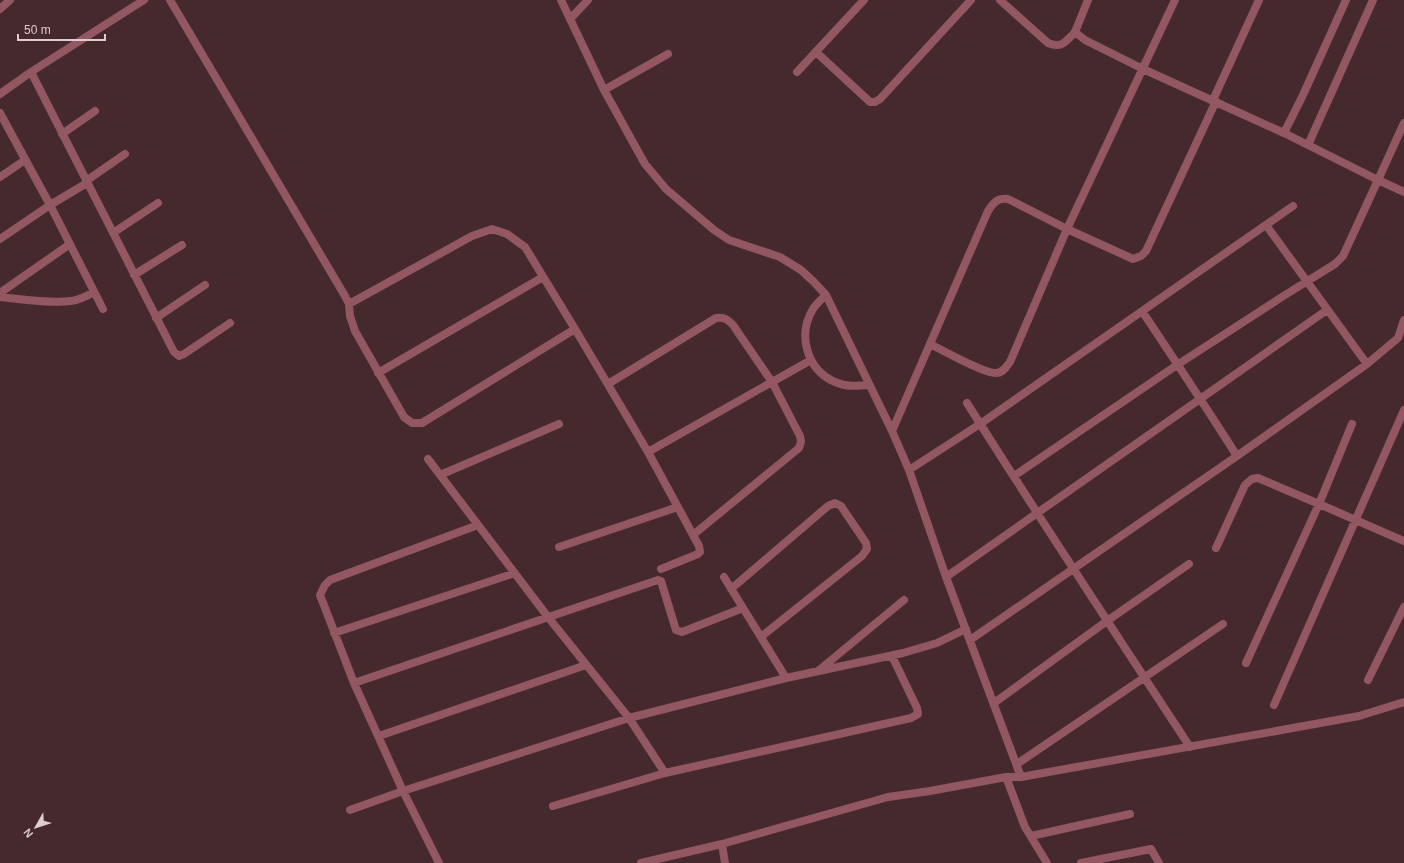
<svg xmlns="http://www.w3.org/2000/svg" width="1404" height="863" font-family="Helvetica,sans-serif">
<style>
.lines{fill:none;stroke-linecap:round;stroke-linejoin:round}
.street{stroke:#925760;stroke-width:8}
</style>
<rect width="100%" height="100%" fill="#45292d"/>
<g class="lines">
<path class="street" d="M 170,0 L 345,296 L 349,304 L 350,316 L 355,331 L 404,417 L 412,423 L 422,423 L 575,329
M 561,0 L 604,90 L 645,164 L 666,189 L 714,230 L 729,240 L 780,257 L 801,270 L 814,282 L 826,295 L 892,431 L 988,211 C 994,202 997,198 1008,199 L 1067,229 L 1175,0
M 1000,0 L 1048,43 C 1062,49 1066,41 1075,32
M 1088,0 L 1075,32 L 1085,40 L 1143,69 L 1284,133 L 1303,95 L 1346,0
M 0,9 L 10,0
M 570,19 L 588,0
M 816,52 L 870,102 L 875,102 L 880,99 L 971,0
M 31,72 L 174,352 L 179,356 L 184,354 L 230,323
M 797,72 L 864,0
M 604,90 L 668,54
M 0,94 L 31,72 L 144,0
M 1213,100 L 1259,0
M 0,113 L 50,205 L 103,309
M 1404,123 L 1378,180 L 1404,192
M 62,134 L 95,111
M 1308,145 L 1373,0
M 0,177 L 25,160
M 86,181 L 125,154
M 1266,225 L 1367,364
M 113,233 L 158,203
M 0,239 L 50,205 L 87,183
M 134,275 L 182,245
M 0,293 L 70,244
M 826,295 C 821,300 816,304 813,309 C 797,335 807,370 835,382 C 846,387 857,386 869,385
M 0,297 C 20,299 52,304 71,301 C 80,300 87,296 94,292
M 349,304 L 472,236 L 492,229 L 507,234 L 525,247 L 575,329 L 648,452 L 699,546 L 700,552 L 698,554 L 661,569
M 1142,311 C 1174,359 1206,407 1237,456
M 156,318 L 205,285
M 930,344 C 942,350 985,374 996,373 C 1003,373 1006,367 1010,362 L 1067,229 L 1133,259 L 1141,256 L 1146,251 L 1216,101
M 378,373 L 543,277
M 608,384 L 716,318 C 724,317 727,319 733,325 L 772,382 L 800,436 L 801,442 L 799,448 L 693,535
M 967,403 C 1040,519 1115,633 1190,747
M 892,431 L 909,470 L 946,577 L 1021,777
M 648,452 L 811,360
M 428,459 L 548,617 L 629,718 L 665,773
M 909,470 L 980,424 L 1293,206
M 440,475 L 559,424
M 1014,476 L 1177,365 L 1285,295 L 1335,264 L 1343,256 L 1378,180 L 1284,133
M 559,547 L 678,507
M 1216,548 L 1245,485 L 1252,479 L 1258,478 L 1319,504 L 1352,424
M 724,577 L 786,678
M 946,577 L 1327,310
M 731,589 L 828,506 L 835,503 L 841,506 L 866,543 L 867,549 L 862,556 L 761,637
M 334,633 L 515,573
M 970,640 L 1237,456 L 1367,364 L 1398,338 L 1404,320
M 1246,663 L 1319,504 L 1404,541
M 818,671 L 904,600
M 1368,680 L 1404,607
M 354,683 L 658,580 L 661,581 L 676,630 L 682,632 L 743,608
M 994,703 L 1107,621 L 1189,564
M 1274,705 L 1404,410
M 379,736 L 586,665
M 1017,764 L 1223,624
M 1006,777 L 1025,827 L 1047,863
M 553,806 L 665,773 L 911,718 L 918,714 L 917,708 L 892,656
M 350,810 L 403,791 L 629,718 L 786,678 L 903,653 L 937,643 L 966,629
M 1031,836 L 1130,814
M 722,844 L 725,863
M 439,863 L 403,791 L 354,683 L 320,595 L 325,585 L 330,580 L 478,525
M 641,863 L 722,844 L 888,797 L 930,791 L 1006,777 L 1021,777 L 1359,716 L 1404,702
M 1081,863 L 1151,849 L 1159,863"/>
</g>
<g transform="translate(36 827) rotate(231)" stroke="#45292d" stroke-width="3" paint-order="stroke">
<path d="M0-3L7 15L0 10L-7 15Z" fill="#dfccce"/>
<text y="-6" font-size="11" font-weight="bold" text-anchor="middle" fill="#dfccce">N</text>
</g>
<path d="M18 34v6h87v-6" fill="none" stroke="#dfccce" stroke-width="2"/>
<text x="24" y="34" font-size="12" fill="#dfccce" stroke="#45292d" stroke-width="3" paint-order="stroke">50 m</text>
</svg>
